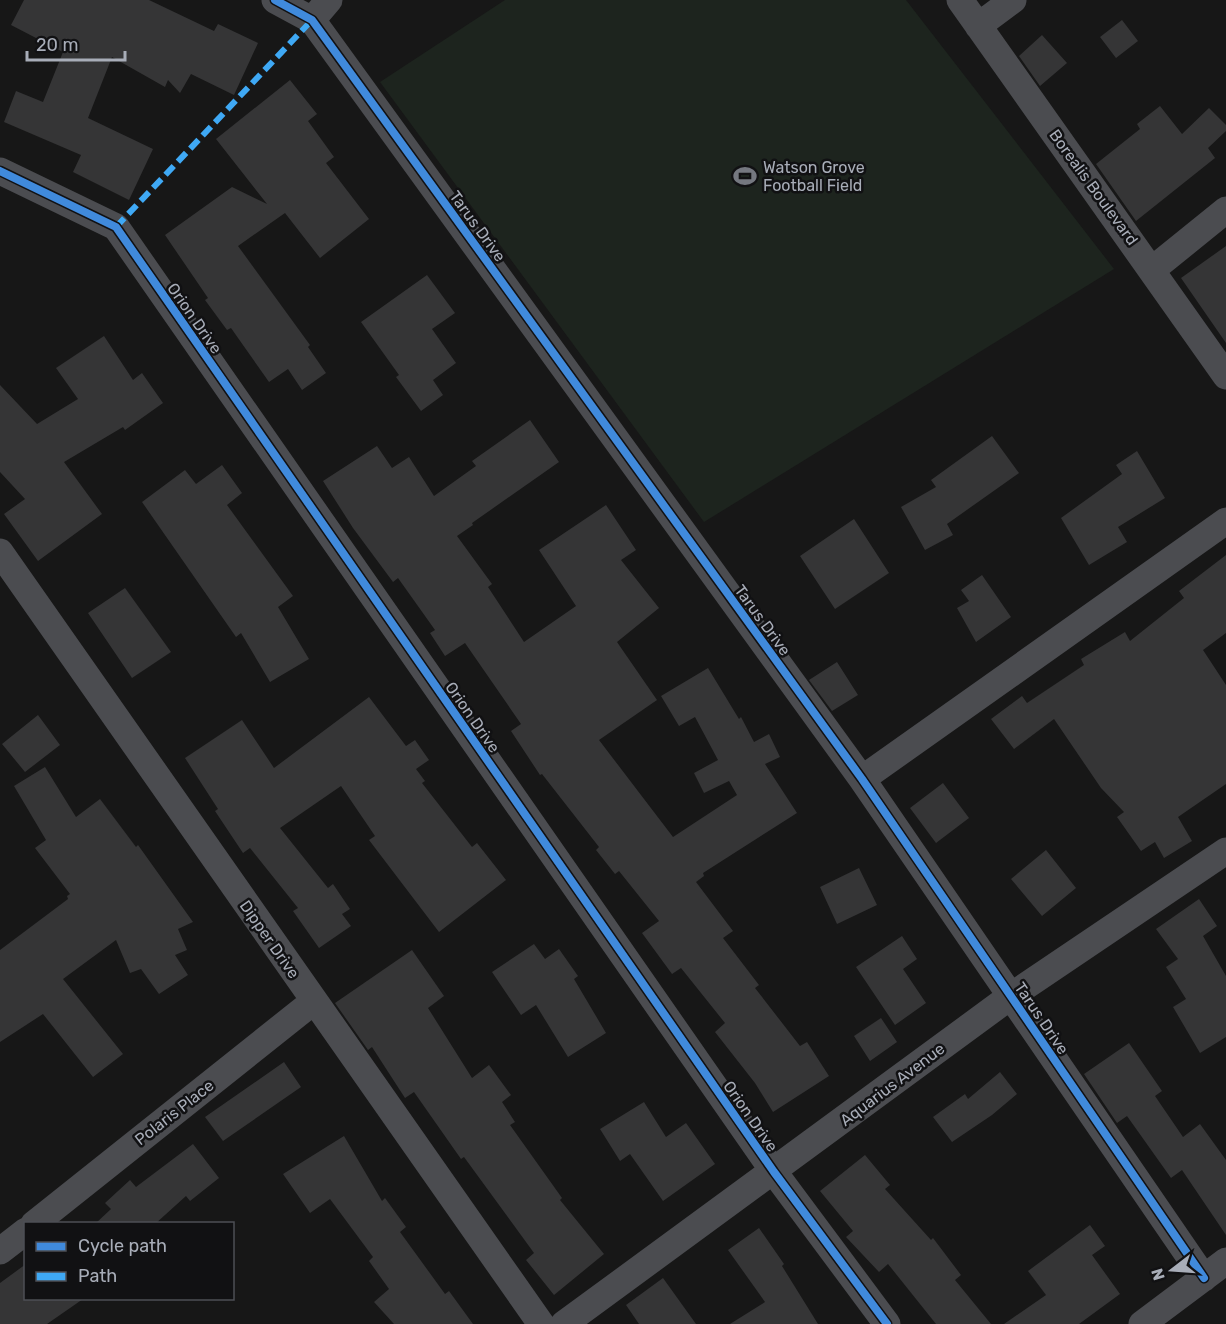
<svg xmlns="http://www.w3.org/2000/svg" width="1226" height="1324" font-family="Rubik,sans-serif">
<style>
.green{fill:#1d241e}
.building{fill:#353536}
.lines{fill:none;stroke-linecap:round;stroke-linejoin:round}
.street{stroke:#4b4c50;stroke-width:27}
.quiet{stroke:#3fa9f5;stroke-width:6;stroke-dasharray:12 6;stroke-linecap:butt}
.cycleway-casing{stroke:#111113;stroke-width:11}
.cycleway{stroke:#408adc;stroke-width:8}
.labels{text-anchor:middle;stroke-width:5;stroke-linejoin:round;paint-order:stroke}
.poi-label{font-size:16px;fill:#a8adb8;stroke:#111113;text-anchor:start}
.street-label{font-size:16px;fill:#a8adb8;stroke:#111113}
</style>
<rect width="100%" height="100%" fill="#171717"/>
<path class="green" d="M 505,0 L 906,0 L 1114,269 L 704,522 L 380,82 Z"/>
<path class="building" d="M 24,0 L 149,0 L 214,31 L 218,24 L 258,43 L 234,95 L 191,74 L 180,93 L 168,80 L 165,87 L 112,57 L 88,118 L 153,149 L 129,200 L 73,172 L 81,155 L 4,122 L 16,91 L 43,102 L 63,52 L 11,25 Z
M 1122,20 L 1138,41 L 1116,58 L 1100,37 Z
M 1042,35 L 1067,63 L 1040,86 L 1019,56 Z
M 290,80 L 317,114 L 308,121 L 334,157 L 326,163 L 369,219 L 320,258 L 285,213 L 238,246 L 310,345 L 308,347 L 326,373 L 302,390 L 288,369 L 269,382 L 231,328 L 227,330 L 205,300 L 208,298 L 165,235 L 232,187 L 267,204 L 216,139 Z
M 1160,106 L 1182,134 L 1209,108 L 1226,125 L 1226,131 L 1208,148 L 1215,158 L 1136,221 L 1096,164 L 1140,129 L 1137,124 Z
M 1226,246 L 1226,343 L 1181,278 Z
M 427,275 L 455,313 L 432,329 L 456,363 L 433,380 L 443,395 L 421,411 L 396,377 L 399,375 L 361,322 Z
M 104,336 L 133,380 L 142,373 L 163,403 L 125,430 L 123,427 L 64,462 L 102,514 L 38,561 L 4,514 L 25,499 L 0,472 L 0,385 L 37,424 L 78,399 L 56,368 Z
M 530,420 L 559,462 L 472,523 L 473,525 L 457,536 L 492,584 L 488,587 L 524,642 L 576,606 L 539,550 L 606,505 L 636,550 L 621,560 L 659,608 L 617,642 L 657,700 L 599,740 L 673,837 L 737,795 L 729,781 L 704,793 L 694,773 L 718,760 L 695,717 L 679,726 L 661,696 L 708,668 L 739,719 L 741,717 L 754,742 L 769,734 L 780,757 L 765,764 L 797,813 L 703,873 L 704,876 L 696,882 L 733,931 L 723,938 L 759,985 L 755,988 L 800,1046 L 807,1042 L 829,1076 L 773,1112 L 755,1083 L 715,1032 L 725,1023 L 681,968 L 672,974 L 642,933 L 659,921 L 619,871 L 615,874 L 596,850 L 599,847 L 542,774 L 540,775 L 511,731 L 521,724 L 465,643 L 445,656 L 430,633 L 435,630 L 398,578 L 393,582 L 353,528 L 323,481 L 377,446 L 392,468 L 409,457 L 434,496 L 476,466 L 472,461 Z
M 992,436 L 1019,473 L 947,524 L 953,535 L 925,550 L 901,507 L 936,487 L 931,480 Z
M 1137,451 L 1165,498 L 1118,527 L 1127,542 L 1089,565 L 1061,518 L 1122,474 L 1116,465 Z
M 222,465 L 242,493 L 227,505 L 293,596 L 278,607 L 309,659 L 270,682 L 241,633 L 236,637 L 142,502 L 185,470 L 196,484 Z
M 854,519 L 889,573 L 835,609 L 800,556 Z
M 1226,555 L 1226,633 L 1203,650 L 1226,685 L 1226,784 L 1178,817 L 1192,841 L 1164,858 L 1155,842 L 1141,851 L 1117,817 L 1124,812 L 1101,788 L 1054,719 L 1014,749 L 991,719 L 1022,696 L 1027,703 L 1084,665 L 1081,659 L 1125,632 L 1130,641 L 1184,598 L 1179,591 Z
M 982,575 L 1011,617 L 976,642 L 957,608 L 969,601 L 961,590 Z
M 125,588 L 171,652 L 132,678 L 88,613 Z
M 837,662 L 858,695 L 832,711 L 809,680 Z
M 369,697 L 406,746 L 415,740 L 429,760 L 416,769 L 425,781 L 422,783 L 472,847 L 477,843 L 506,880 L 439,932 L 369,840 L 375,836 L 341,786 L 280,828 L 328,888 L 333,884 L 350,909 L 342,914 L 351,926 L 319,948 L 293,911 L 298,908 L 250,848 L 243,853 L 215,811 L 218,809 L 185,758 L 242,720 L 274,768 Z
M 38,715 L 60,745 L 25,772 L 2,744 Z
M 45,767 L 76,817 L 100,799 L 136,847 L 138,845 L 193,922 L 178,929 L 187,950 L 175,955 L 188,975 L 159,994 L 141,969 L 130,973 L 116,940 L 63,979 L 123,1054 L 93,1077 L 43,1014 L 0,1042 L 0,950 L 68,899 L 67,896 L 70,894 L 35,848 L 46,840 L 14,786 Z
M 943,783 L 969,818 L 936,843 L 910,808 Z
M 1046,850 L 1076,888 L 1042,916 L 1011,879 Z
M 859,868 L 877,905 L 837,924 L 820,887 Z
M 1199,899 L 1217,926 L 1203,936 L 1226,976 L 1226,1037 L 1200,1053 L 1173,1007 L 1186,999 L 1166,967 L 1178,959 L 1156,929 Z
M 902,936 L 917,959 L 903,969 L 926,1003 L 895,1025 L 856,967 Z
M 534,944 L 545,959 L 559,949 L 578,976 L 574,979 L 606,1033 L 568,1057 L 536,1005 L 521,1015 L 492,972 Z
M 412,950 L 444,996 L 428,1008 L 472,1078 L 489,1065 L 511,1095 L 502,1102 L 515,1122 L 510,1125 L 562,1198 L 560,1200 L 604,1254 L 554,1295 L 526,1260 L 534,1253 L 464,1157 L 461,1159 L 414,1092 L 405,1098 L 372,1047 L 368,1050 L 335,1003 Z
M 881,1018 L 897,1042 L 870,1061 L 854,1036 Z
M 1129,1043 L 1162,1091 L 1155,1096 L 1183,1137 L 1200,1124 L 1226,1160 L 1226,1235 L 1182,1170 L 1171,1178 L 1127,1116 L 1117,1123 L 1084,1074 Z
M 284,1062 L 301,1087 L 223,1141 L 205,1117 Z
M 1000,1072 L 1017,1094 L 992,1115 L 952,1142 L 933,1117 L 965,1094 L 968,1099 Z
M 644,1102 L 666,1137 L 686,1123 L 715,1164 L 663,1201 L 630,1154 L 620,1161 L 600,1129 Z
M 344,1136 L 382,1201 L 385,1198 L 406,1227 L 400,1232 L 445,1294 L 449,1291 L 473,1324 L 394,1324 L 374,1302 L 389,1289 L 369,1261 L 373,1257 L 330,1199 L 310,1213 L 283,1174 Z
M 193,1144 L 219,1178 L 190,1201 L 186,1196 L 155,1224 L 95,1224 L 111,1209 L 105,1203 L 130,1180 L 136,1187 Z
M 865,1155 L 890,1185 L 885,1189 L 931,1240 L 933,1238 L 961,1275 L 955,1280 L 991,1324 L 936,1324 L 888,1264 L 879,1272 L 846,1237 L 853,1231 L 820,1191 Z
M 1090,1225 L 1105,1246 L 1092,1255 L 1120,1294 L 1079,1324 L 1004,1324 L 1046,1295 L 1028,1271 Z
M 759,1228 L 784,1264 L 782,1266 L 818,1324 L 730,1324 L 765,1302 L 728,1250 Z
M 26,1264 L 26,1299 L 83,1299 L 47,1324 L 0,1324 L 0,1283 Z
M 663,1278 L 696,1324 L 639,1324 L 626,1305 Z"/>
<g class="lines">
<path class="street" d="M 275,0 L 312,20 L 862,779 L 1204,1278
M 960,0 L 1226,376
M 312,20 L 329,0
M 978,26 L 1013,0
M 0,171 L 116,227 L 774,1172 L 887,1324
M 1153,269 L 1226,210
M 0,552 L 541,1324
M 862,779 L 1226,521
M 34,1224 L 314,1001
M 0,1251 L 26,1231
M 564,1324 L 1011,996 L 1226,851
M 1142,1324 L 1226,1261"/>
<path class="quiet" d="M 116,227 L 312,20"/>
<g class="cycleway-casing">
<path id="cycleway" d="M 275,0 L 312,20 L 862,779 L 1204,1278
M 0,171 L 116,227 L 774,1172 L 887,1324"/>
</g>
<use href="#cycleway" class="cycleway"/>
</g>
<defs>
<g id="stadium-bare" transform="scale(1.8)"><path d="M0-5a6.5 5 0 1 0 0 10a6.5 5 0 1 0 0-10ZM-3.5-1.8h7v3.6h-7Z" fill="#757880" stroke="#111113" stroke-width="2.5" paint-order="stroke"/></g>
</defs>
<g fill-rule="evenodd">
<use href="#stadium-bare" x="745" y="176"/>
</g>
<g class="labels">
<g class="poi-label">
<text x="763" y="173">Watson Grove<tspan x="763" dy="18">Football Field</tspan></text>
</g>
<g class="street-label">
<text transform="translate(1094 187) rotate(54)" y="6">Borealis Boulevard</text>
<text transform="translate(478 226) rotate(54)" y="6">Tarus Drive</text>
<text transform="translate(195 318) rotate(55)" y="6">Orion Drive</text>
<text transform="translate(763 620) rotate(54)" y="6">Tarus Drive</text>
<text transform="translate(473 717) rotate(55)" y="6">Orion Drive</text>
<text transform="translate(270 939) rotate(55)" y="6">Dipper Drive</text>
<text transform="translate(1042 1018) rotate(56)" y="6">Tarus Drive</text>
<text transform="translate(892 1084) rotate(-37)" y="6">Aquarius Avenue</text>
<text transform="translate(174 1112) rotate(-38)" y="6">Polaris Place</text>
<text transform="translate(751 1116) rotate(55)" y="6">Orion Drive</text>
</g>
</g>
<rect x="24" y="1222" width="210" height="78" fill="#111113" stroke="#4d4f55" stroke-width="1.5"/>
<rect x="36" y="1242" width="30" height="9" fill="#408adc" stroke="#4d4f55" stroke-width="1.5"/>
<text x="78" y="1252" font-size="18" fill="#a8adb8">Cycle path</text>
<rect x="36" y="1272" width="30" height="9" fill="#3fa9f5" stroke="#4d4f55" stroke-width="1.5"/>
<text x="78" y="1282" font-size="18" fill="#a8adb8">Path</text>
<g transform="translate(1172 1270) rotate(253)" stroke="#111113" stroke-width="4.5" paint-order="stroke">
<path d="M0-4.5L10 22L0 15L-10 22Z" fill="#a8adb8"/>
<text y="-9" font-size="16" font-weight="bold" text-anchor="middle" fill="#a8adb8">N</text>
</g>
<path d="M27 51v9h98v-9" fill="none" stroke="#a8adb8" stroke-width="3"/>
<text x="36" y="51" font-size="18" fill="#a8adb8" stroke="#111113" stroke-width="4.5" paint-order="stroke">20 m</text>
</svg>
